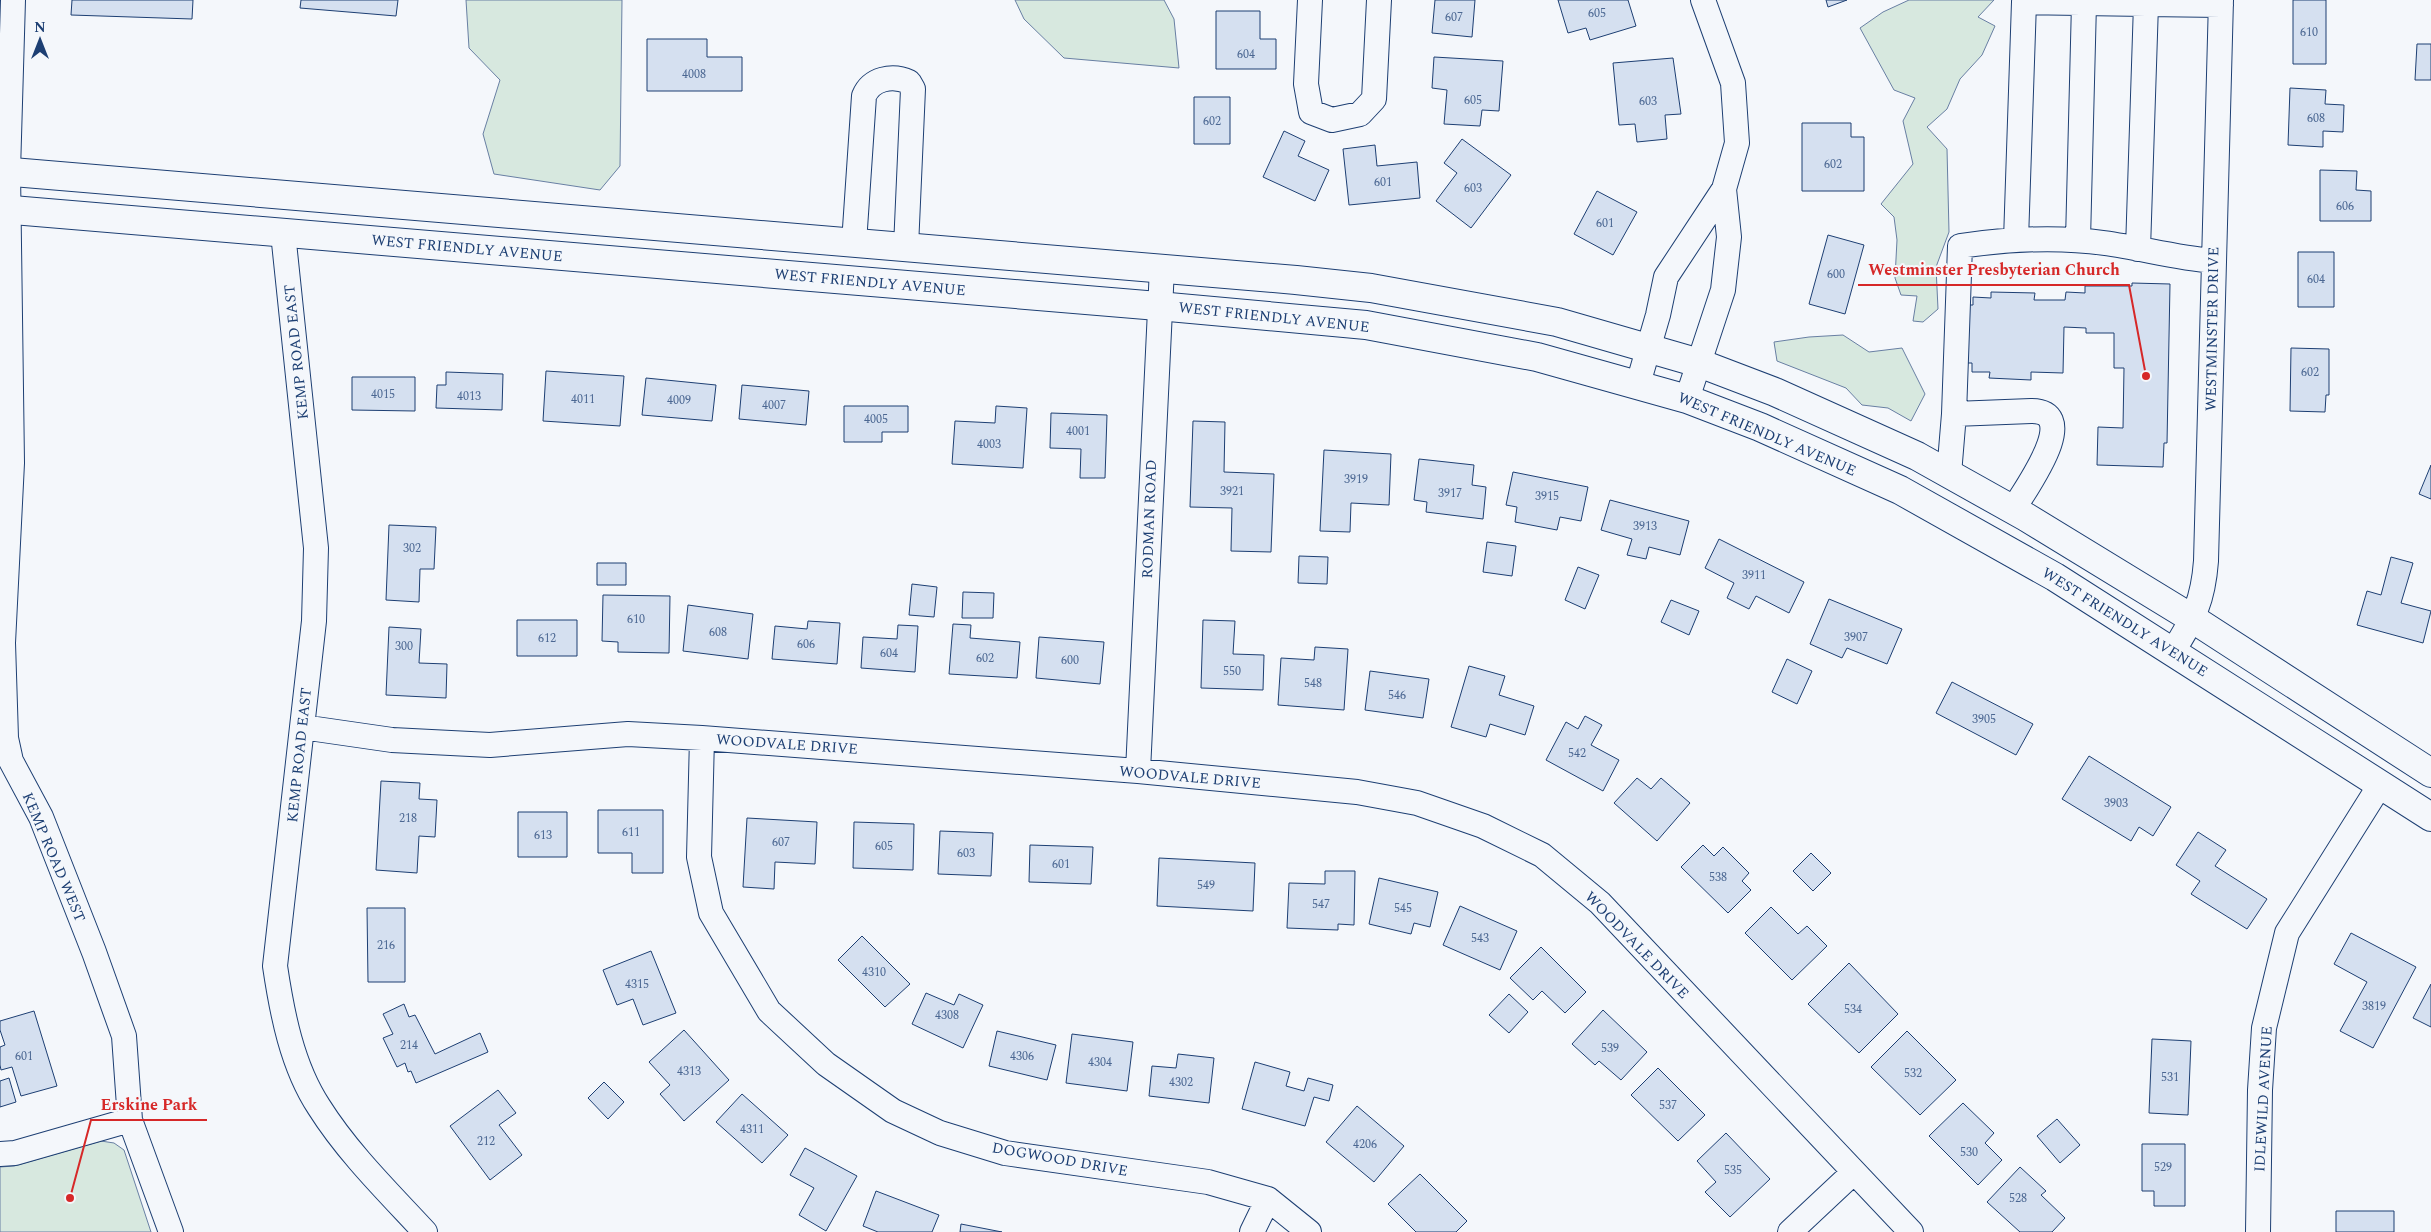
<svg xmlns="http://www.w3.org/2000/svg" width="2431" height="1232" font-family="Spectral,serif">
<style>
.green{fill:#d7e8df;stroke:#687fa3}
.building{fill:#d5e0f0;stroke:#1d3f73}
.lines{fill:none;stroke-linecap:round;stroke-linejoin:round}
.minor-casing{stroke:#1d3f73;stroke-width:26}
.major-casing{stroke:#1d3f73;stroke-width:30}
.minor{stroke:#f4f7fb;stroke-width:24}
.major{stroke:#f4f7fb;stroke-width:28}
.labels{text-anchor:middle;stroke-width:4;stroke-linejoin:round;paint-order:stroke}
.number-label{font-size:12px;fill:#4b6792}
.street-label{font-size:15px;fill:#1d3f73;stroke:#f4f7fb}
.leader{fill:none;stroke:#d62828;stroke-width:2}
.callout-dot{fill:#d62828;stroke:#f4f7fb;stroke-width:2}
.callout-label{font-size:16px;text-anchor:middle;font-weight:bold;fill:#d62828;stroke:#f4f7fb;stroke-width:4;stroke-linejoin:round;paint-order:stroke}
</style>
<rect width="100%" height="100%" fill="#f4f7fb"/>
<path class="green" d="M 466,0 L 622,0 L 620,166 L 600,190 L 494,174 L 483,134 L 500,80 L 469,48 Z
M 1015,0 L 1164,0 L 1174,19 L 1179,68 L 1064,58 L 1024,19 Z
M 1909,0 L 1994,0 L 1978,17 L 1995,26 L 1982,55 L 1960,79 L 1947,109 L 1927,127 L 1947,149 L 1949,232 L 1936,267 L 1938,309 L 1923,322 L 1913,321 L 1917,296 L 1901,295 L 1895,278 L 1897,240 L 1894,217 L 1881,204 L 1913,164 L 1903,121 L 1915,98 L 1894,90 L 1860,28 L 1883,12 Z
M 1843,335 L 1869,352 L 1902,348 L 1925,394 L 1911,421 L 1888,408 L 1862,405 L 1846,388 L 1777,361 L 1774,342 L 1809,337 Z
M 101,1141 L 114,1143 L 124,1150 L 151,1232 L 0,1232 L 0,1167 L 14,1166 Z"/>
<path class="building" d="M 72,0 L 193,0 L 192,19 L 71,15 Z
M 301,0 L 398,0 L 396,16 L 300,8 Z
M 1435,0 L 1475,0 L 1472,37 L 1432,33 Z
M 1558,0 L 1628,0 L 1636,26 L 1590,40 L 1586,28 L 1568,33 Z
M 1826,0 L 1847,0 L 1828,7 Z
M 2293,0 L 2326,0 L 2326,64 L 2293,64 Z
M 1216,11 L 1260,11 L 1260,39 L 1276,39 L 1276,69 L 1216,69 Z
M 647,39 L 707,39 L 707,57 L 742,57 L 742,91 L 647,91 Z
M 2417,44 L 2431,44 L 2431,80 L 2415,80 Z
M 1434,57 L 1503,61 L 1499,111 L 1482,110 L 1480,126 L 1444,124 L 1447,90 L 1432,88 Z
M 1673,58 L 1681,114 L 1665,115 L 1667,139 L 1637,142 L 1635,124 L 1619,125 L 1613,63 Z
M 2290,88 L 2326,90 L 2325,104 L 2344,105 L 2343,132 L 2323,131 L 2323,147 L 2288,145 Z
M 1194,97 L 1230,97 L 1230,144 L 1194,144 Z
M 1802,123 L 1851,123 L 1851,137 L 1864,137 L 1864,191 L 1802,191 Z
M 1284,131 L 1305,141 L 1298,156 L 1329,170 L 1315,201 L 1263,177 Z
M 1462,139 L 1511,175 L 1471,228 L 1436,201 L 1457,173 L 1444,163 Z
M 1375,145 L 1377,166 L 1417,162 L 1420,198 L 1349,205 L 1343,149 Z
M 2320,170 L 2357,171 L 2356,190 L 2371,191 L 2371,221 L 2320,221 Z
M 1597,191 L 1637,212 L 1613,255 L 1574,234 Z
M 1828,235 L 1864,245 L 1845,314 L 1809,304 Z
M 2298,252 L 2334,252 L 2334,307 L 2298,307 Z
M 2132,283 L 2170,284 L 2167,443 L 2164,443 L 2163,467 L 2097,465 L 2098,427 L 2123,428 L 2124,368 L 2114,368 L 2114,333 L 2086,333 L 2086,328 L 2064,327 L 2063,373 L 2031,372 L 2031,380 L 1989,378 L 1990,372 L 1972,372 L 1972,363 L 1965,363 L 1966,305 L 1973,305 L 1973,297 L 1991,298 L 1991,292 L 2035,293 L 2034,300 L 2065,300 L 2066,292 L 2085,293 L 2085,286 L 2132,286 Z
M 2291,348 L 2329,349 L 2329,395 L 2326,395 L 2325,412 L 2290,411 Z
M 546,371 L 624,376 L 620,426 L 543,421 Z
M 446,372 L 503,374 L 502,410 L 436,408 L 437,385 L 446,385 Z
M 352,377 L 415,377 L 415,411 L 352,410 Z
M 646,378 L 716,385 L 712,421 L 642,415 Z
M 742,385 L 809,391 L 806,425 L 739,419 Z
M 844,406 L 908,406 L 908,432 L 882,432 L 882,442 L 844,442 Z
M 996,406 L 1027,408 L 1023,468 L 952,464 L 955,421 L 995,423 Z
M 1051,413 L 1107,415 L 1105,478 L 1080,478 L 1081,449 L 1050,448 Z
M 1193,421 L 1225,422 L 1224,472 L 1274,474 L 1271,552 L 1231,551 L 1232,508 L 1190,507 Z
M 1324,450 L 1391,454 L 1389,505 L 1351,503 L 1350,532 L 1320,531 Z
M 1419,459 L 1474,465 L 1472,485 L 1486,487 L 1483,519 L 1426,512 L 1427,502 L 1414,500 Z
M 2431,465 L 2431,499 L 2419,494 Z
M 1513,472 L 1588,487 L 1581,521 L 1560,517 L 1557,530 L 1515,522 L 1517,507 L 1506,505 Z
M 1610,500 L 1689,521 L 1680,555 L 1649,547 L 1646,559 L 1627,555 L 1632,539 L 1601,530 Z
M 389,525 L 436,527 L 434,569 L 420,569 L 419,602 L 386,600 Z
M 1719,539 L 1804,582 L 1789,613 L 1756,596 L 1749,609 L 1727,598 L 1734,583 L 1705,568 Z
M 1487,542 L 1516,546 L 1512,576 L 1483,572 Z
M 1299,556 L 1328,557 L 1327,584 L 1298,583 Z
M 2391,557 L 2413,563 L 2401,603 L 2431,611 L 2423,643 L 2357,625 L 2367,591 L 2381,595 Z
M 597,563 L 626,563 L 626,585 L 597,585 Z
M 1578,567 L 1599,575 L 1585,609 L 1565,600 Z
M 912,584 L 937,587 L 934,617 L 909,615 Z
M 963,592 L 994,593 L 993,618 L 962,618 Z
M 603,595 L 670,596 L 669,653 L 618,652 L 618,642 L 602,641 Z
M 1829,599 L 1902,629 L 1887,664 L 1847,648 L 1842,658 L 1810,644 Z
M 1671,600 L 1699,611 L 1689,635 L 1661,622 Z
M 688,605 L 753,614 L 748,659 L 683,651 Z
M 517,620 L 577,620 L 577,656 L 517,656 Z
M 1203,620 L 1235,621 L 1233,654 L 1264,655 L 1263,690 L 1201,688 Z
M 808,621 L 840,623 L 837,664 L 772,659 L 775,626 L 807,629 Z
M 953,624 L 971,625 L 970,638 L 1020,642 L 1017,678 L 949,674 Z
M 898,625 L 918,626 L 915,672 L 861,668 L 863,637 L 897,639 Z
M 389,627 L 421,629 L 419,663 L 447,664 L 446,698 L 386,695 Z
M 1039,637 L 1104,642 L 1100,684 L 1036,678 Z
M 1315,647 L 1348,649 L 1344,710 L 1278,705 L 1281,658 L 1314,660 Z
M 1787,659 L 1812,671 L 1797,704 L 1772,692 Z
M 1469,666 L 1505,676 L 1499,695 L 1534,706 L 1525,735 L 1490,724 L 1486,737 L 1451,727 Z
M 1370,671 L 1429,679 L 1423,718 L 1365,710 Z
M 1952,682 L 2033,724 L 2016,755 L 1936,713 Z
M 1585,716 L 1602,725 L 1591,745 L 1619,760 L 1603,791 L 1546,760 L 1566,722 L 1578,729 Z
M 2089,756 L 2171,807 L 2153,836 L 2139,827 L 2131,841 L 2062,799 Z
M 1637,778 L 1651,789 L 1661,778 L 1690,803 L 1657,841 L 1614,803 Z
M 381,781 L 420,783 L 419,799 L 437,800 L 435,837 L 419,836 L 417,873 L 376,870 Z
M 598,810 L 663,810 L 663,873 L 632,873 L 632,853 L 598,853 Z
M 518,812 L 567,812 L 567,857 L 518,857 Z
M 747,818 L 817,822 L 815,864 L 775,862 L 774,889 L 743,887 Z
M 854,822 L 914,824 L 913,870 L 853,868 Z
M 940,831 L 993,833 L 991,876 L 938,874 Z
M 2198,832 L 2226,850 L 2215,866 L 2267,899 L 2247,929 L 2191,894 L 2200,881 L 2176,865 Z
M 1030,845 L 1093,847 L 1091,884 L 1029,882 Z
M 1703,845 L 1714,856 L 1723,847 L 1749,873 L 1742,881 L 1751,890 L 1728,913 L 1681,867 Z
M 1811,853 L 1831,873 L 1813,891 L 1793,871 Z
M 1159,858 L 1255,863 L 1253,911 L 1157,906 Z
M 1325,871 L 1355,871 L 1354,925 L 1338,924 L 1338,930 L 1287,928 L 1289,883 L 1325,884 Z
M 1379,878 L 1438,892 L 1430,927 L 1414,923 L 1411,934 L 1369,924 Z
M 1460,906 L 1517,931 L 1500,970 L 1443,945 Z
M 1771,907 L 1798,934 L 1807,926 L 1827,946 L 1792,980 L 1745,933 Z
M 367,908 L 405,908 L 405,982 L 368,982 Z
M 2351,933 L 2416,967 L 2373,1048 L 2340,1031 L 2367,982 L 2334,964 Z
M 862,936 L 910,984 L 885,1007 L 838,960 Z
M 1541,947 L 1586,992 L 1565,1013 L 1542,991 L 1533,1000 L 1510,978 Z
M 651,951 L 676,1013 L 643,1025 L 633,999 L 617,1005 L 603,970 Z
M 1849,963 L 1898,1014 L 1859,1053 L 1808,1004 Z
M 2431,984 L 2431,1027 L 2413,1018 Z
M 926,993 L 954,1005 L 959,994 L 983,1005 L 963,1048 L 912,1024 Z
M 1509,994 L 1528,1012 L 1509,1033 L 1489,1015 Z
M 404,1004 L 409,1017 L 415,1015 L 435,1054 L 480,1033 L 488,1052 L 416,1083 L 411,1071 L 408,1072 L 405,1063 L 397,1067 L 383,1038 L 393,1034 L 383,1014 Z
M 1603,1010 L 1647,1052 L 1621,1080 L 1599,1061 L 1595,1065 L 1572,1044 Z
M 34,1011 L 57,1086 L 21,1096 L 12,1067 L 1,1070 L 0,1065 L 0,1047 L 5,1045 L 0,1030 L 0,1021 Z
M 684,1030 L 729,1080 L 684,1121 L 660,1094 L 670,1085 L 649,1062 Z
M 997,1031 L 1056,1045 L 1047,1080 L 989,1066 Z
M 1907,1031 L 1956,1080 L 1920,1115 L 1871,1067 Z
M 1072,1034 L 1133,1042 L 1127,1091 L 1066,1083 Z
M 2152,1039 L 2191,1041 L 2188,1115 L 2149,1113 Z
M 1178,1054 L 1214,1058 L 1209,1103 L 1149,1096 L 1152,1066 L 1176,1068 Z
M 1255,1062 L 1290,1072 L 1286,1086 L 1304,1091 L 1308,1078 L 1333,1085 L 1329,1101 L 1314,1097 L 1305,1126 L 1242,1109 Z
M 1658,1068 L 1705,1115 L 1678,1141 L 1631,1095 Z
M 9,1078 L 16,1102 L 0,1107 L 0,1081 Z
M 604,1082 L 624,1102 L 608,1119 L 588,1098 Z
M 498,1090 L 516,1113 L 499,1125 L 522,1155 L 490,1180 L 450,1126 Z
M 742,1094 L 788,1135 L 762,1163 L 716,1122 Z
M 1963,1103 L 1994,1133 L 1985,1143 L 2002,1160 L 1978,1185 L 1929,1136 Z
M 1357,1106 L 1404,1146 L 1374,1182 L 1326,1142 Z
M 2057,1119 L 2080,1145 L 2060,1163 L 2037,1136 Z
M 1726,1133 L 1770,1179 L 1730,1217 L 1705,1192 L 1716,1182 L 1697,1161 Z
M 2142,1144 L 2185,1144 L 2185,1206 L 2154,1206 L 2154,1191 L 2142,1191 Z
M 805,1148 L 857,1176 L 826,1231 L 799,1215 L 814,1188 L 790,1175 Z
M 2020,1167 L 2046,1191 L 2041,1195 L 2065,1218 L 2052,1232 L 2020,1232 L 1987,1202 Z
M 1420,1174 L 1467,1221 L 1456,1232 L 1416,1232 L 1388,1204 Z
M 876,1191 L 939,1215 L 932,1232 L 878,1232 L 863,1226 Z
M 2336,1211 L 2394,1211 L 2394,1232 L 2336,1232 Z
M 961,1224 L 1002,1232 L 960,1232 Z"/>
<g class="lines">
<g class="minor-casing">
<path id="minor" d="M 13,0 L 8,171 L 12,463 L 3,643 L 6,738 L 11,761 L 41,817 L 94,952 L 124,1036 L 130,1120 L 171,1232
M 1310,0 L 1306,84 L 1311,112 L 1332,120 L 1360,114 L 1374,99 L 1379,0
M 283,233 L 316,548 L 314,621 L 275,966 C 282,1013 292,1066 319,1107 C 348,1153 388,1192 425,1232
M 2016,240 L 2024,2 L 2146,4
M 2078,240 L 2084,3
M 854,243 L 864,96 C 871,79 892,74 909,82 L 913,89 L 906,247
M 2138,249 L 2146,4 L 2221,5
M 1638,384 L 1658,315 L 1666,277 L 1724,189 L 1737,143 L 1733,83 L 1703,0
M 1687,399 L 1723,290 L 1729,237 L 1724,189
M 1954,414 L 1960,246 C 2008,239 2056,236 2104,243 C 2141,248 2176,258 2213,261
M 1949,474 L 1954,414 L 2031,411 C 2084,411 2023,492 2013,510
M 2173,651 C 2194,618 2203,601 2206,561 L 2221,0
M 302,727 L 392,740 L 490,745 L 628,734 L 702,738 L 1138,771 L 1357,792 L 1417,803 L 1483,826 L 1542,855 L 1600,903 L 1911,1232
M 702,738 L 699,857 L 711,913 L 769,1011 L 826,1064 L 893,1111 L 940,1133 L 1005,1153 L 1208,1182 L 1268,1199 L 1309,1232
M 1138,771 L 1162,268
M 0,1154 L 15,1153 L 130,1120
M 1252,1232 L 1268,1199
M 1790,1232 L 1854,1172
M 2258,1232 L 2260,1090 L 2264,1028 L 2287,933 L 2380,785"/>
</g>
<g class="major-casing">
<path id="major" d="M 0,171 L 1296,280 L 1371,288 L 1557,322 L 1699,363 L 1775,392 L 1917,456 L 2026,517 L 2193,619 L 2431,773
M 0,209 L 1158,306 L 1366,325 L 1537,357 L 1687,399 L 1760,427 L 1900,490 L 2055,577 L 2431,817"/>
</g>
<use href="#minor" class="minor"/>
<use href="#major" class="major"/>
</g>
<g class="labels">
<g class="number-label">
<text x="1597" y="17">605</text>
<text x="1454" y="21">607</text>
<text x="2309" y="36">610</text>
<text x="1246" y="58">604</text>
<text x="694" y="78">4008</text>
<text x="1473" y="104">605</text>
<text x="1648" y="105">603</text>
<text x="2316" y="122">608</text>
<text x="1212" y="125">602</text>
<text x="1833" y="168">602</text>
<text x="1383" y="186">601</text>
<text x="1473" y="192">603</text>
<text x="2345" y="210">606</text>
<text x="1605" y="227">601</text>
<text x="1836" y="278">600</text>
<text x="2316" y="283">604</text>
<text x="2310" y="376">602</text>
<text x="383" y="398">4015</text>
<text x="469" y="400">4013</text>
<text x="583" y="403">4011</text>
<text x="679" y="404">4009</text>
<text x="774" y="409">4007</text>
<text x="876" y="423">4005</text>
<text x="1078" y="435">4001</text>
<text x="989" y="448">4003</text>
<text x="1356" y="483">3919</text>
<text x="1232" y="495">3921</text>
<text x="1450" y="497">3917</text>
<text x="1547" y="500">3915</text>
<text x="1645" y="530">3913</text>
<text x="412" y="552">302</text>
<text x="1754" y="579">3911</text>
<text x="636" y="623">610</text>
<text x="718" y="636">608</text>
<text x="1856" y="641">3907</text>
<text x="547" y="642">612</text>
<text x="806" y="648">606</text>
<text x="404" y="650">300</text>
<text x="889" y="657">604</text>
<text x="985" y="662">602</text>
<text x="1070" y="664">600</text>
<text x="1232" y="675">550</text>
<text x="1313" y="687">548</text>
<text x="1397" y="699">546</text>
<text x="1984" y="723">3905</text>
<text x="1577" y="757">542</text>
<text x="2116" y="807">3903</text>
<text x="408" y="822">218</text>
<text x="631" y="836">611</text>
<text x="543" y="839">613</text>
<text x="781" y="846">607</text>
<text x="884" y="850">605</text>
<text x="966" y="857">603</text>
<text x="1061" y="868">601</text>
<text x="1718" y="881">538</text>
<text x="1206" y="889">549</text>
<text x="1321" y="908">547</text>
<text x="1403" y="912">545</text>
<text x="1480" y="942">543</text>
<text x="386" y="949">216</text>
<text x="874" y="976">4310</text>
<text x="637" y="988">4315</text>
<text x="2374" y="1010">3819</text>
<text x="1853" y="1013">534</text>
<text x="947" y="1019">4308</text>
<text x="409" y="1049">214</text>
<text x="1610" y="1052">539</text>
<text x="24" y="1060">601</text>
<text x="1022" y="1060">4306</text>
<text x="1100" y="1066">4304</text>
<text x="689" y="1075">4313</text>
<text x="1913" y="1077">532</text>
<text x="2170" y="1081">531</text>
<text x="1181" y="1086">4302</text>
<text x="1668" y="1109">537</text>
<text x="752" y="1133">4311</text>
<text x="486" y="1145">212</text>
<text x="1365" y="1148">4206</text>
<text x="1969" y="1156">530</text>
<text x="2163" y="1171">529</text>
<text x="1733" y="1174">535</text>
<text x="2018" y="1202">528</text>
</g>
<g class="street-label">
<text transform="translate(467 248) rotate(5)" y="5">WEST FRIENDLY AVENUE</text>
<text transform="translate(870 282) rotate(5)" y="5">WEST FRIENDLY AVENUE</text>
<text transform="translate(1274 317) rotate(6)" y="5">WEST FRIENDLY AVENUE</text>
<text transform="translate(2212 329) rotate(-89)" y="5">WESTMINSTER DRIVE</text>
<text transform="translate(296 352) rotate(-96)" y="5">KEMP ROAD EAST</text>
<text transform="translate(1767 434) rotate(23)" y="5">WEST FRIENDLY AVENUE</text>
<text transform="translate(1149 519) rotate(-88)" y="5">RODMAN ROAD</text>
<text transform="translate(2125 622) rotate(32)" y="5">WEST FRIENDLY AVENUE</text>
<text transform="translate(787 744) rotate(4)" y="5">WOODVALE DRIVE</text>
<text transform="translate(299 755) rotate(-84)" y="5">KEMP ROAD EAST</text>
<text transform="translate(1190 777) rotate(5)" y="5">WOODVALE DRIVE</text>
<text transform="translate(54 857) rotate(67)" y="5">KEMP ROAD WEST</text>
<text transform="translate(1637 945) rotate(46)" y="5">WOODVALE DRIVE</text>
<text transform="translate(2263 1099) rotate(-87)" y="5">IDLEWILD AVENUE</text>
<text transform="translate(1060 1159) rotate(10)" y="5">DOGWOOD DRIVE</text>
</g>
</g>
<path class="leader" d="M2146 376L2129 285H1858M70 1198L91 1120H207"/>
<g class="callout-dot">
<circle cx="2146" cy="376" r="5"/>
<circle cx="70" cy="1198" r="5"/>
</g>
<g class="callout-label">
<text x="1994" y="275">Westminster Presbyterian Church</text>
<text x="149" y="1110">Erskine Park</text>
</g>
<g transform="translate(40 40)" stroke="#f4f7fb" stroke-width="4" paint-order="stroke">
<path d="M0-4L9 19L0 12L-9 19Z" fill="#1d3f73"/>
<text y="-8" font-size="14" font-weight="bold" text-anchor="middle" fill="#1d3f73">N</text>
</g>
</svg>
